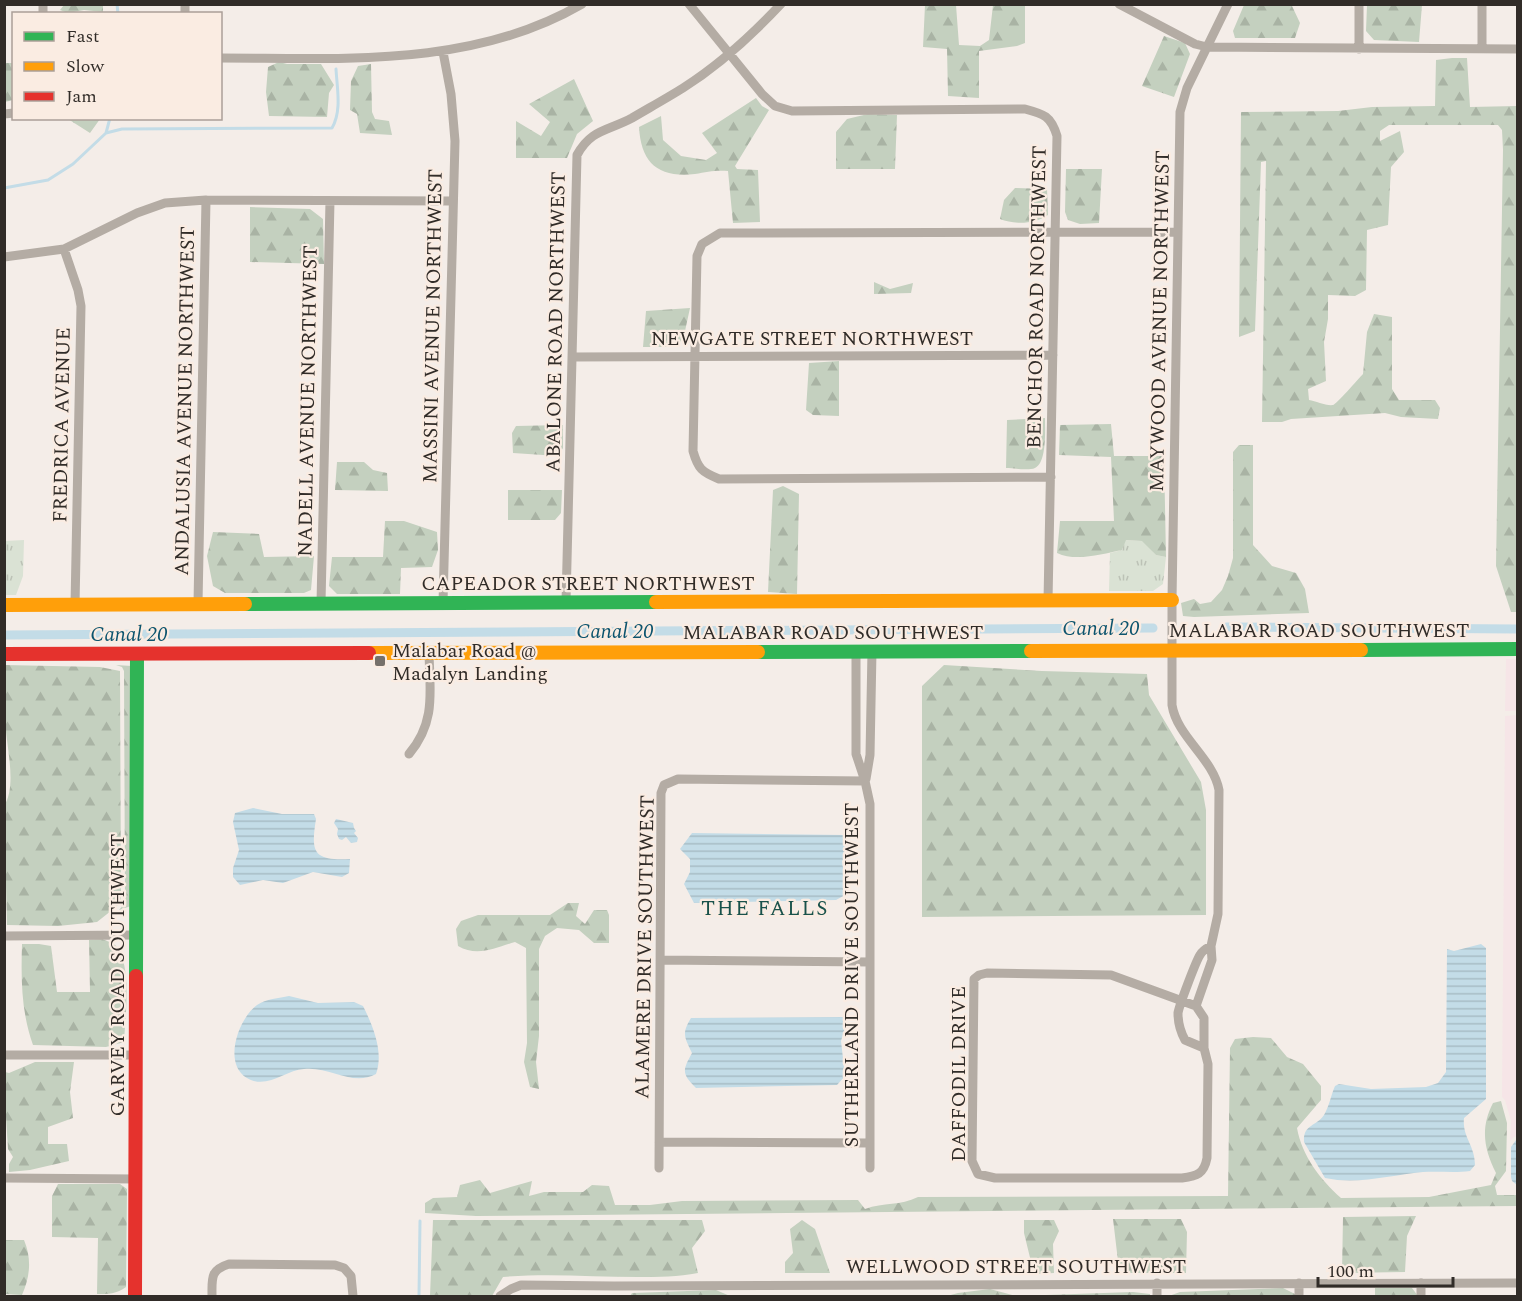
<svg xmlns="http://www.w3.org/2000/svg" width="1522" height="1301" font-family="Spectral,serif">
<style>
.commercial{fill:#f6e5e7}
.grass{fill:url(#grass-tufts)}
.forest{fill:url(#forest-firs)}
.water{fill:url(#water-rules)}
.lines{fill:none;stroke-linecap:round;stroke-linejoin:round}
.stream{stroke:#c3dce7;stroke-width:3}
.canal{stroke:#c3dce7;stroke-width:9}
.street{stroke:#b4aca4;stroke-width:9}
.fast{stroke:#30b455;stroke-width:14}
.slow{stroke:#ff9f0a;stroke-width:14}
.jam{stroke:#e5322d;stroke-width:14}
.poi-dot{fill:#75706b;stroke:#faece2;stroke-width:2}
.labels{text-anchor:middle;stroke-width:4.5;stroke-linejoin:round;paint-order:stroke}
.street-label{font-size:20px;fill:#312c28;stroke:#faece2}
.poi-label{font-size:20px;fill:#312c28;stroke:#faece2;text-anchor:start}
.water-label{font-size:21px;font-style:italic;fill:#0c546e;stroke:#faece2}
.neighbourhood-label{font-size:21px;letter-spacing:1.5px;fill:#19524b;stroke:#faece2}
</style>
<defs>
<pattern id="grass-tufts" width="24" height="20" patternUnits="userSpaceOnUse" patternTransform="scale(1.5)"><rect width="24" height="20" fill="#dae2d4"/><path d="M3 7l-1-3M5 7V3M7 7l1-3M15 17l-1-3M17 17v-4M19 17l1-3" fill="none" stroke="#bcc2b6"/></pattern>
<pattern id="forest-firs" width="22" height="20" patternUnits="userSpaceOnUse" patternTransform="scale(1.5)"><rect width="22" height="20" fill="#c4d0bf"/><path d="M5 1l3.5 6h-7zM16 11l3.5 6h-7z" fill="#a9b3a4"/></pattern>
<pattern id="water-rules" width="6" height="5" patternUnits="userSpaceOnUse" patternTransform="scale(1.5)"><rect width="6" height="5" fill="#c3dce7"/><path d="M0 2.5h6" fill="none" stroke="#a8bdc6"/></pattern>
</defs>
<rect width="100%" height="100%" fill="#f4ede8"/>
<path class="commercial" d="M 1506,659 L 1517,659 L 1517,711 L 1505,711 Z
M 1517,715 L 1518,1136 L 1514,1137 L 1510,1141 L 1511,1121 L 1505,1100 L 1502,1097 L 1505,716 Z"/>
<path class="grass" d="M 24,540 L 23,576 L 16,595 L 5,595 L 5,541 Z
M 1125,540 L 1143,541 L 1156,555 L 1166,557 L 1163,584 L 1153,591 L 1109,591 L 1110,553 L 1122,550 Z"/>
<path class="forest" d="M 64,5 L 103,5 L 103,12 L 84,10 L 68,13 L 60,10 Z
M 925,5 L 956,5 L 959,45 L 980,46 L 989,40 L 993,5 L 1025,5 L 1025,43 L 1017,46 L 979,51 L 979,98 L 948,96 L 947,49 L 923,47 Z
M 1286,5 L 1292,6 L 1300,23 L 1295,38 L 1235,38 L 1233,31 L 1244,5 Z
M 1367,5 L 1422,5 L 1419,42 L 1374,40 L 1366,31 Z
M 1164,36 L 1185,43 L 1190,54 L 1174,97 L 1142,86 Z
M 1452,58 L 1467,58 L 1470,107 L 1517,106 L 1517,612 L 1511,612 L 1496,566 L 1503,150 L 1502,130 L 1498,125 L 1389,125 L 1380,131 L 1380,141 L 1400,131 L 1404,152 L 1391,167 L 1388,225 L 1367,230 L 1366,290 L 1355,296 L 1328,295 L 1328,319 L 1324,342 L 1326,381 L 1308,389 L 1309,400 C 1316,401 1326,406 1333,405 C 1336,405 1358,379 1363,374 L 1367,332 L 1374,314 L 1392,317 L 1392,389 L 1399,400 L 1435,400 L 1440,408 L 1438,419 L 1401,417 L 1385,413 L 1291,419 L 1282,422 L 1262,422 L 1266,161 L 1261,162 L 1255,331 L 1239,337 L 1241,112 L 1338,111 L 1372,107 L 1435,106 L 1436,60 Z
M 279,62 L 287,64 L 321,64 L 334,85 L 329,93 L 327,117 L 269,116 L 266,92 L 268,67 Z
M 5,63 L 13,63 L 13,100 L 5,102 Z
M 371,64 L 372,112 L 375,119 L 389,121 L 392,135 L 360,133 L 357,114 L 350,110 L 351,81 L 358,66 Z
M 574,79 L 593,121 L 577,134 L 567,158 L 516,158 L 516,121 L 541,136 L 550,122 L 529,104 Z
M 756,98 L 762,106 L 769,110 L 735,166 L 737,169 L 758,170 L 760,222 L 733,223 L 728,171 C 715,170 707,172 695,174 C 658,178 641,163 639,127 L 661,116 L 663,140 L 681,156 L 706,160 L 717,153 L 702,133 Z
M 868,114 L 897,115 L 895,169 L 836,169 L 836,132 L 847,119 Z
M 68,119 L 100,119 L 90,133 Z
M 1066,169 L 1102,169 L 1099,223 L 1080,224 L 1068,220 L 1065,212 Z
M 1015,188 L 1047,189 L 1048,215 C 1035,224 1015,225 1000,219 L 1004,200 Z
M 250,207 L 310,209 L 323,219 L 324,264 L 250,262 Z
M 874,282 L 890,289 L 913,283 L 911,293 L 874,294 Z
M 690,308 L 685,331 L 678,347 L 643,347 L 646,311 Z
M 839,361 L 839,416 L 813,415 L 806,410 L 809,363 Z
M 1045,418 C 1045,429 1047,463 1035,468 C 1028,471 1014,468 1006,468 L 1007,420 Z
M 1111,424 L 1114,456 L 1164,456 L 1166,557 L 1156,555 L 1142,541 L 1126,540 L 1122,550 C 1102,554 1076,562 1057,553 L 1060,521 L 1114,521 L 1111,457 L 1059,455 L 1060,425 Z
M 563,425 L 563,448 L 558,456 L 513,453 L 512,433 L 516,426 Z
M 1239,445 L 1253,445 L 1253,545 L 1272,566 L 1296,573 L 1305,589 L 1309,613 L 1194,617 L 1183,616 L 1181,603 L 1194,599 L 1200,604 L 1211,602 L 1222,590 L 1228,576 L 1233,558 L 1233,452 Z
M 337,462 L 364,462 L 373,470 L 387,473 L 388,491 L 335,490 Z
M 783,486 L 799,494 L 797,594 L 768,592 L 773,490 Z
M 508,490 L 562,490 L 561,513 L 555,520 L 508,520 Z
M 385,521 L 404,521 L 437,532 L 438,550 L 432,567 L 401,568 L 400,594 L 337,594 L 329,586 L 332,557 L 383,557 Z
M 213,532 L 259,534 L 264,557 L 314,556 L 311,590 L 304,593 L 225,593 L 213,586 L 207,556 Z
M 5,665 L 100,667 L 120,671 L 121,903 L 97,922 L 58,926 L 7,925 L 4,806 C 18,785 5,742 5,717 C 4,700 4,682 5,665 Z
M 116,665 L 132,666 L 131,906 L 119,910 L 125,903 L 124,671 L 122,667 Z
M 944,665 L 1042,671 L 1147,674 L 1149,695 L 1201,782 L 1206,810 L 1206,915 L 922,917 L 922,686 Z
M 568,903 L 579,903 L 576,916 L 585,924 L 594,910 L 607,910 L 609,915 L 609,943 L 594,943 L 579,930 L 557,928 L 545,936 L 539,949 L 539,1036 L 536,1062 L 539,1089 L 530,1087 L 524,1062 L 527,1043 L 526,948 L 515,942 C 495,948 477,957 458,946 L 456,929 L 461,921 L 478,915 L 550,915 Z
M 102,939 C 106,941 112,942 115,945 C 133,963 125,1018 124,1042 L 106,1047 L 33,1045 C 21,1011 21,979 22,944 L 39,944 L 51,946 L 57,992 L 90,992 L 89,940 Z
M 1253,1037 L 1271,1038 L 1287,1057 L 1303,1064 L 1321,1086 L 1321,1100 L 1297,1128 C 1302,1156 1320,1179 1341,1198 L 1429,1197 L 1491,1185 L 1496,1173 C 1484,1149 1480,1128 1493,1103 L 1501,1101 L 1507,1123 L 1506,1171 L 1495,1186 L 1497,1195 L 1517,1195 L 1517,1206 L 476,1216 L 425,1213 L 425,1203 L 433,1198 L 457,1197 L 460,1185 L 480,1180 L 490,1193 L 532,1181 L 529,1196 L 544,1192 L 583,1192 L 592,1185 L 609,1186 L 615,1205 L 650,1205 L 682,1201 L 858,1200 L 865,1209 C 884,1202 900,1206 918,1197 L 1228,1196 L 1230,1048 L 1235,1039 Z
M 35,1062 L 74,1062 L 70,1092 L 73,1118 L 48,1127 L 48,1144 L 67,1144 L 69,1161 L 30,1170 L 9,1172 L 9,1164 L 13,1157 L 8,1149 L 6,1117 L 5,1116 L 5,1072 L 9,1073 Z
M 58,1184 L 120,1184 L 127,1189 L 126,1287 C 117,1294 108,1294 97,1294 L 98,1238 L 52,1237 L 52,1196 Z
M 1416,1216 L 1407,1236 L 1405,1272 L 1342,1273 L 1343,1217 Z
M 1113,1219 L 1181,1219 L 1187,1232 L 1186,1273 L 1126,1273 L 1118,1261 Z
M 433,1220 L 702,1220 L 705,1231 L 692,1248 L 698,1273 C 678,1277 659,1277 638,1277 C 593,1277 548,1273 503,1277 L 492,1296 L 430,1296 Z
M 802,1220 L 815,1229 L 830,1273 L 785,1273 L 785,1262 L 793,1253 L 790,1229 Z
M 1024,1220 L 1054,1220 L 1059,1231 L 1053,1244 L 1054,1273 L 1034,1274 L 1024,1233 Z
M 5,1240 L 24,1240 C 32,1259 30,1277 22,1295 L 5,1294 Z
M 1283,1288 L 1295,1294 L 1295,1296 L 1169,1296 L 1180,1292 Z
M 1375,1288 L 1412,1288 L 1418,1296 L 1375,1296 Z
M 990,1289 L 1016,1296 L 1133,1292 L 1150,1294 L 1150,1296 L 947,1296 L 958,1293 Z
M 716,1290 L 730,1296 L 630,1296 L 632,1293 Z"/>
<path class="water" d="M 253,808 L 282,814 L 314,814 L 316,819 C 311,851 312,861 350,859 L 349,873 L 342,877 L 313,872 L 283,883 L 263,880 L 240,885 L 233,877 L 233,868 L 239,850 L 233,822 L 235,813 Z
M 336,819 L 353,823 L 354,828 L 356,831 L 354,833 L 358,838 L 357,842 L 351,843 L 346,837 L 342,840 L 339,839 L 337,834 L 338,829 L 334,823 Z
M 692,833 L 845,835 L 850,853 L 842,861 L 847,894 L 836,900 L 694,903 L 684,884 L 690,872 L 690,859 L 680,849 Z
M 1481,944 L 1486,948 L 1486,1099 L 1464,1118 C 1462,1137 1475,1145 1475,1165 L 1470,1171 C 1455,1173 1439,1171 1423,1172 C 1391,1175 1358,1185 1325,1178 L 1304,1142 C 1303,1124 1316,1127 1324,1115 C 1329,1107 1331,1095 1335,1086 L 1339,1084 L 1371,1089 L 1426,1087 L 1438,1083 L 1446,1072 L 1447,949 L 1454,951 Z
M 289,996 L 318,1003 L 354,1002 L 363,1006 C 373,1026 384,1052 376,1074 C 352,1087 330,1066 304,1069 C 285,1070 267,1090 247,1078 C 222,1063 239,1018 257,1005 C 266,999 279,998 289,996 Z
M 844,1017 L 846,1024 L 841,1041 L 845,1076 L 837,1085 L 696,1088 C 682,1074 682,1071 692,1053 C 685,1038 681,1034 691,1018 Z
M 1516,1140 L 1518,1140 L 1517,1185 L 1512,1181 L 1511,1177 L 1511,1147 Z"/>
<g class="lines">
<path class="stream" d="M 117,4 L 118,14
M 106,133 L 122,129 L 332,128 C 342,111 337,88 336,69
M 4,188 L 48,180 L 73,164 L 106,133 L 110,118
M 419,1296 L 420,1221"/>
<path class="canal" d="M 1227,627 L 1518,629
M 4,635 L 1153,628"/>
<path class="street" d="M 689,4 L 762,94 L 775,106 L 792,111 L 1025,109 C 1044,114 1051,116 1057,136 L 1048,601
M 1119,4 L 1195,44 L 1207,47 L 1518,49
M 43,14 L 43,4
M 185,14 L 185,4
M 1359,49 L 1359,4
M 1482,49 L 1482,4
M 443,52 L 451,94 L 455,141 L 443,603
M 220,58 C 343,58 472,68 582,4
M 4,114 L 14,113
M 64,249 L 78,290 L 81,306 L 75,605
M 4,257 L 64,249 L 137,213 L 165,203 L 206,200 L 453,201
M 572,357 L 1053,355
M 1051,477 L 719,479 C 702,472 698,469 693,451 L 697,256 L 702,244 L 720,233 L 1178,232
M 566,602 L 577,155 C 591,129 608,131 632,118 C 649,108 667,98 683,88 C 719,65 752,35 781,4
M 198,603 L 206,200
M 321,603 L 330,201
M 856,651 L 856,754 L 865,781 L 870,804 L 870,1168
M 409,754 C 436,722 430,692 429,653
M 866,779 L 870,755 L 872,651
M 4,936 L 137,935
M 660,960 L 870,962
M 1196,1006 L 1212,960 L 1211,946 L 1218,914 L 1219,790 C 1213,758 1177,737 1172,705 L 1172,600 L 1180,112 L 1187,88 L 1228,4
M 1204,1048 L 1208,1064 L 1207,1158 C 1204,1174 1197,1176 1182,1178 L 995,1178 L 978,1174 L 972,1161 L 974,979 L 979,975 L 987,973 L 1111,975 L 1196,1006 L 1204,1018 L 1204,1048 L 1185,1040 C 1180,1031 1178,1023 1178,1013 C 1179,1006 1196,961 1200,955 C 1202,951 1207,948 1211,946
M 4,1055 L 136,1055
M 659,1142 L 870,1143
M 659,1168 L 661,793 L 664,785 L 678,779 L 865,781
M 4,1178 L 136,1179
M 212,1296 C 212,1278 210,1270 229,1264 L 335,1265 L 344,1268 L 351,1276 L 353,1296
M 500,1296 L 511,1289 L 521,1285 L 614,1286 L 1518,1283
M 1157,1296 L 1157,1283
M 1299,1296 L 1299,1283
M 1421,1296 L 1421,1283"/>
<path class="fast" d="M 245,604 L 656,602
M 1361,650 L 1518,649
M 758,652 L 1031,651
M 136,976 L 137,654"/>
<path class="slow" d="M 656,602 L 1172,600
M 4,605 L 245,604
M 1031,651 L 1361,650
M 369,653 L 758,652"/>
<path class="jam" d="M 4,654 L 369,653
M 135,1296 L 136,976"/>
</g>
<rect class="poi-dot" x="374" y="655" width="12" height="12" rx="3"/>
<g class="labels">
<g class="street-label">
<text transform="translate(1036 297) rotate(-89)" y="7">BENCHOR ROAD NORTHWEST</text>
<text transform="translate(1159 321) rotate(-89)" y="7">MAYWOOD AVENUE NORTHWEST</text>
<text transform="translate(555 322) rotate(-89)" y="7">ABALONE ROAD NORTHWEST</text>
<text transform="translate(432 326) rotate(-89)" y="7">MASSINI AVENUE NORTHWEST</text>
<text x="812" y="345">NEWGATE STREET NORTHWEST</text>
<text transform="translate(184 401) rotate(-89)" y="7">ANDALUSIA AVENUE NORTHWEST</text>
<text transform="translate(307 401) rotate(-89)" y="7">NADELL AVENUE NORTHWEST</text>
<text transform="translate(61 425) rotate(-89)" y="7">FREDRICA AVENUE</text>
<text x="588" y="590">CAPEADOR STREET NORTHWEST</text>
<text x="1319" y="637">MALABAR ROAD SOUTHWEST</text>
<text x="833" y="639">MALABAR ROAD SOUTHWEST</text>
<text transform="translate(644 947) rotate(-89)" y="7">ALAMERE DRIVE SOUTHWEST</text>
<text transform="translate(117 975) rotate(-90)" y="7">GARVEY ROAD SOUTHWEST</text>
<text transform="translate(851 975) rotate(-90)" y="7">SUTHERLAND DRIVE SOUTHWEST</text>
<text transform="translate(958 1074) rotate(-90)" y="7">DAFFODIL DRIVE</text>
<text x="1016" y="1273">WELLWOOD STREET SOUTHWEST</text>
</g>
<g class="poi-label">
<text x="392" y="657">Malabar Road @<tspan x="392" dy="23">Madalyn Landing</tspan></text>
</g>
<g class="water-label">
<text x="1101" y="635">Canal 20</text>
<text x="615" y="638">Canal 20</text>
<text x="129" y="641">Canal 20</text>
</g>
<g class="neighbourhood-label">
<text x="765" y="915">THE FALLS</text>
</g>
</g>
<rect width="1522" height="1301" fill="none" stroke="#312c28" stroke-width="12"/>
<rect x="12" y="12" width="210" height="108" fill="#faece2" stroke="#aa9f98" stroke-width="1.5"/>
<rect x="24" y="32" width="30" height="9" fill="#30b455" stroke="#aa9f98" stroke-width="1.5"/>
<text x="66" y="42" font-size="18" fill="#312c28">Fast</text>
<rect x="24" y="62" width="30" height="9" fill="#ff9f0a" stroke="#aa9f98" stroke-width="1.5"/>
<text x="66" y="72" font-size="18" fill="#312c28">Slow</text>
<rect x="24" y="92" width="30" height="9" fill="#e5322d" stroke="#aa9f98" stroke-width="1.5"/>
<text x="66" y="102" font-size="18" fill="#312c28">Jam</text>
<path d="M1318 1277v9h135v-9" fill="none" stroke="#312c28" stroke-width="3"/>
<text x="1327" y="1277" font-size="18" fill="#312c28" stroke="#faece2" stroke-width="4.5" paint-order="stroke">100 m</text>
</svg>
